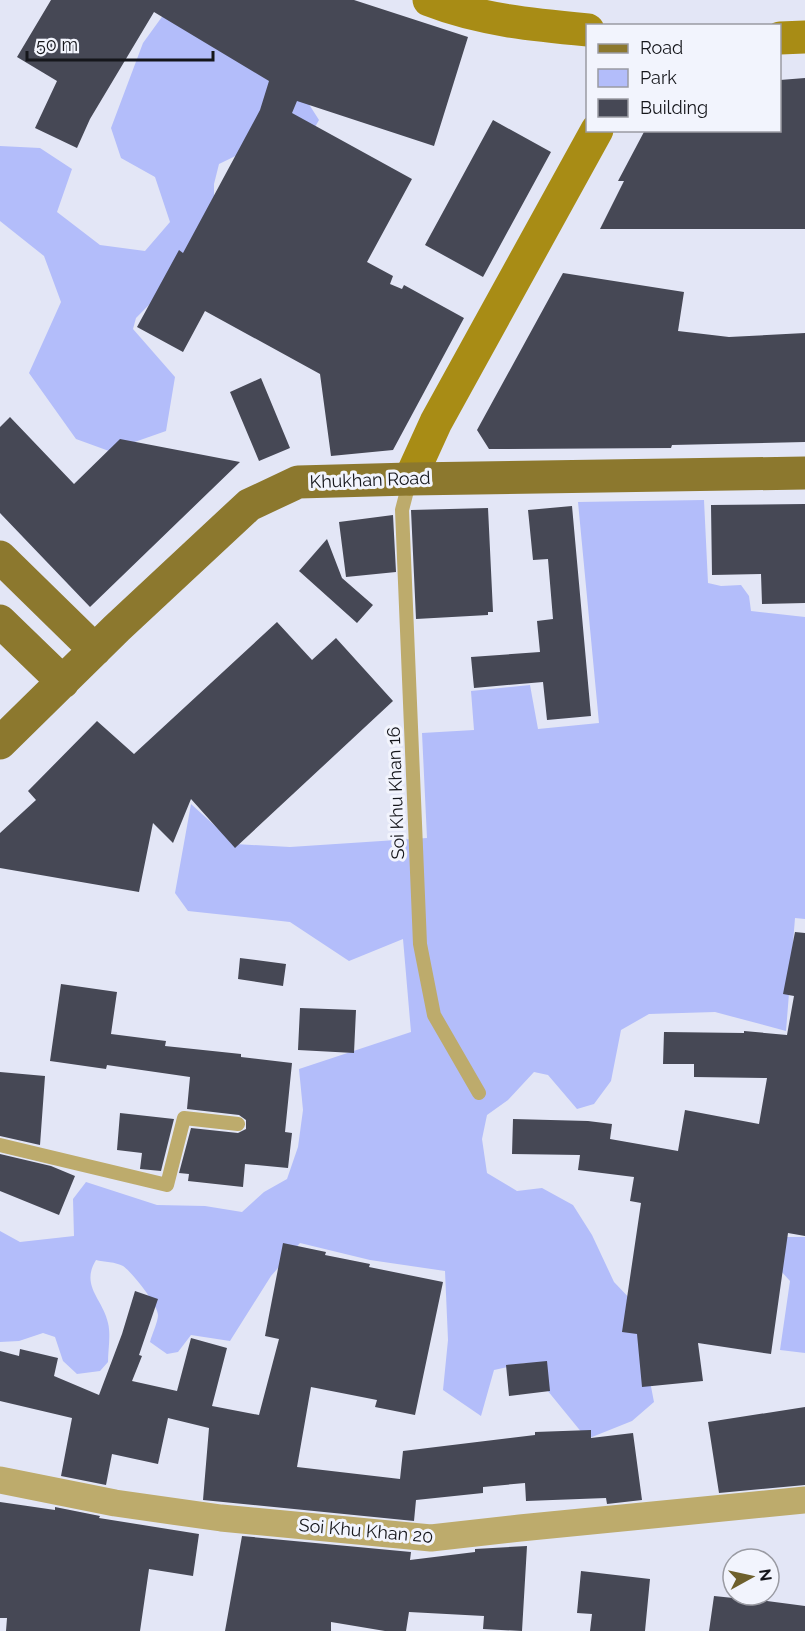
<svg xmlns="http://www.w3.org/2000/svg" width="805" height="1631" font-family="Raleway,sans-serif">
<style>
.green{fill:#b3bdfa}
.building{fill:#464855}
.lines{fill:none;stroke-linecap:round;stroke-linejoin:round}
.lane{stroke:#bdab6c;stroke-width:14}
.street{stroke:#bdab6c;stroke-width:27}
.secondary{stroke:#a88c15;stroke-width:33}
.primary{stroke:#8c782e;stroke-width:33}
.labels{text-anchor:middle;stroke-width:6;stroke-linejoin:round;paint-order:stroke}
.street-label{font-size:18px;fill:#15161b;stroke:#f2f4fd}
</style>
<rect width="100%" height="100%" fill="#e3e6f6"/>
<path class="green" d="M 164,14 L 305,98 L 319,120 L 300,153 L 256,146 L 219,164 L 214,184 L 214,215 L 207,246 L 136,318 L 133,329 L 175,377 L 166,431 L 109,451 L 76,439 L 29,373 L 61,302 L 44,256 L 0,221 L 0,146 L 40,148 L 72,169 L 57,212 L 100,245 L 145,251 L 170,222 L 155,177 L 121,158 L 111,128 L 143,43 Z
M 704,500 L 708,583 L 721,586 L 741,585 L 749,596 L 751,611 L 805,617 L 805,919 L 795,918 L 786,1031 L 715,1012 L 649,1014 L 621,1030 L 611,1081 L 594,1104 L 577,1109 L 548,1075 L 534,1072 L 508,1100 L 487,1115 L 482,1139 L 487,1173 L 517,1191 L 542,1188 L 573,1205 L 592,1235 L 614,1282 L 635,1304 L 654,1402 L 632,1421 L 587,1439 L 525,1363 L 494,1370 L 481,1416 L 443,1390 L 448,1340 L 445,1271 L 370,1260 L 300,1243 L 271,1276 L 230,1341 L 191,1335 L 178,1352 L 167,1354 L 150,1342 C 152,1334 158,1322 158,1315 C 158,1305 132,1272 123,1266 C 116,1262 104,1262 96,1260 C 80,1286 103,1299 108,1323 C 111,1335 108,1350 108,1362 L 100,1371 L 77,1374 L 63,1361 L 55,1337 L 43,1333 L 19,1341 L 0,1342 L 0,1231 L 20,1242 L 74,1236 L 73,1199 L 86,1182 L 157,1205 L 205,1206 L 242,1212 L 264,1192 L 287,1179 L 298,1147 L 303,1110 L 299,1069 L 411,1032 L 403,939 L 349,961 L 290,922 L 188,911 L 175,893 L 191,804 L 235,844 L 290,847 L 427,838 L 422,733 L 474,730 L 471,691 L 530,685 L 538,729 L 599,723 L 578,502 Z
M 766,1237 L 805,1237 L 805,1353 L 780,1350 L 790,1281 L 761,1249 Z"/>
<path class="building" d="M 51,0 L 354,0 L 468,37 L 434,146 L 297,101 L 292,113 L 412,179 L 367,262 L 393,276 L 390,284 L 402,289 L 404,285 L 464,318 L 393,450 L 331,456 L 320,374 L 205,311 L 183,352 L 137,327 L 179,250 L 183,253 L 260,110 L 269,81 L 154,12 L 90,119 L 77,148 L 35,128 L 57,81 L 17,57 Z
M 805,78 L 805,229 L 600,229 L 624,181 L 618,181 L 645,130 L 780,130 L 780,80 Z
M 493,120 L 551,152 L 483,277 L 425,245 Z
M 563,273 L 684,292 L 678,331 L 729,337 L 805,333 L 805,442 L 672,445 L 671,448 L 489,449 L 477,430 Z
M 261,378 L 290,448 L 259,461 L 230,392 Z
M 10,417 L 74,484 L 120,439 L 240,462 L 90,607 L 0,513 L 0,427 Z
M 805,504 L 805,603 L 762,604 L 761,574 L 712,575 L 711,505 Z
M 572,506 L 591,716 L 547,720 L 543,682 L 474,688 L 471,657 L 540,652 L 537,621 L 553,619 L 548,559 L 533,560 L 528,510 Z
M 488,508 L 493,612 L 488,612 L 488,615 L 416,619 L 411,510 Z
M 393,515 L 396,572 L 346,577 L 339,522 Z
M 327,539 L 342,578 L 373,605 L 357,623 L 299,571 Z
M 277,622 L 312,660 L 336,638 L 393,701 L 235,848 L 191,799 L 173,843 L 153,823 L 139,892 L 0,868 L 0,833 L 36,800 L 28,791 L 97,721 L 134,754 Z
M 795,932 L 805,933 L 805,1236 L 788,1233 L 771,1354 L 698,1343 L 703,1381 L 642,1387 L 637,1334 L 622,1332 L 641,1203 L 630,1201 L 634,1177 L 578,1170 L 580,1155 L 512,1154 L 513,1119 L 588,1121 L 612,1124 L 610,1139 L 678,1151 L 685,1110 L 759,1124 L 767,1078 L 694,1077 L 694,1064 L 663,1064 L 664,1032 L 744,1033 L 744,1031 L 787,1035 L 794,996 L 783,994 Z
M 240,958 L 286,964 L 283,986 L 238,979 Z
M 61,984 L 117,992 L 111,1034 L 166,1041 L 165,1046 L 241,1054 L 241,1057 L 292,1063 L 285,1132 L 292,1133 L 288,1168 L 245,1164 L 243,1187 L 188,1181 L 189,1174 L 179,1173 L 191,1128 L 238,1133 L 246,1129 L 246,1120 L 239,1115 L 187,1109 L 190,1077 L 107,1065 L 106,1069 L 50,1061 Z
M 300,1008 L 356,1010 L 354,1053 L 298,1050 Z
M 0,1072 L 45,1076 L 40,1145 L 0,1136 Z
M 120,1113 L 174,1119 L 161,1171 L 140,1169 L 142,1153 L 117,1150 Z
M 0,1154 L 51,1166 L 75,1176 L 59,1215 L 0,1191 Z
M 283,1243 L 326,1252 L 325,1255 L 370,1264 L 369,1267 L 443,1282 L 415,1415 L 375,1407 L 377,1400 L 311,1387 L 297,1467 L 400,1479 L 403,1451 L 535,1435 L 535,1432 L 591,1430 L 591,1438 L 633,1433 L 642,1500 L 607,1504 L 606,1498 L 526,1501 L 525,1483 L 483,1487 L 483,1493 L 416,1500 L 414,1521 L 203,1500 L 209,1428 L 168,1418 L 158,1464 L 112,1454 L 106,1485 L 61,1476 L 72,1418 L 0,1401 L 0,1351 L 19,1356 L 20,1349 L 58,1358 L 54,1376 L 99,1395 L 122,1334 L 135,1291 L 158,1299 L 139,1355 L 142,1356 L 132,1381 L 177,1391 L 191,1338 L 227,1348 L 212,1406 L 259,1415 L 279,1339 L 265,1336 Z
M 547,1361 L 550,1391 L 509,1396 L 506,1365 Z
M 805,1407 L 805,1485 L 719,1493 L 708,1422 Z
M 0,1502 L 55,1510 L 55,1507 L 100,1516 L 99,1518 L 199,1534 L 193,1576 L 149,1569 L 140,1631 L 6,1631 L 7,1618 L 0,1618 Z
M 242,1536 L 411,1552 L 410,1560 L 475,1552 L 475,1549 L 527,1546 L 522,1631 L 483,1629 L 484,1616 L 409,1612 L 406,1631 L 385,1631 L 331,1622 L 331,1631 L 225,1631 Z
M 581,1571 L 650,1579 L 645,1631 L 590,1631 L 592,1614 L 577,1613 Z
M 743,1595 L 767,1595 L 767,1601 L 805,1606 L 805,1631 L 709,1631 L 714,1596 L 743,1599 Z"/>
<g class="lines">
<path class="lane" d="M 410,479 L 402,510 L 420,944 L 434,1015 L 479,1093
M 0,1145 L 167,1185 L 184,1118 L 238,1124"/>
<path class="street" d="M 0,1480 L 115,1503 L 221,1518 L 431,1538 L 520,1528 L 805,1500"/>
<path class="secondary" d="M 429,0 C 480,20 534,25 588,30
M 780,38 L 805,37
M 410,479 L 436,422 L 597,130"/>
<path class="primary" d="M 0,557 L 95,650
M 0,621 L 63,682
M 0,743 L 117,628 L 249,505 L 298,482 L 410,479 L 805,473"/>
</g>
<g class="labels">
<g class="street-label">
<text transform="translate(370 480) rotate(-2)" y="6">Khukhan Road</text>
<text transform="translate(396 793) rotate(-92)" y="6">Soi Khu Khan 16</text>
<text transform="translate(366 1531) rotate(5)" y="6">Soi Khu Khan 20</text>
</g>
</g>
<rect x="586" y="24" width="195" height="108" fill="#f2f4fd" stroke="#9a9ba3" stroke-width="1.5"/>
<rect x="598" y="44" width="30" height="9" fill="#8c782e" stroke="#9a9ba3" stroke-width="1.5"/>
<text x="640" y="54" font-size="18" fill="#15161b">Road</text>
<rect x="598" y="69" width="30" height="18" fill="#b3bdfa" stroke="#9a9ba3" stroke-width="1.5"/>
<text x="640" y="84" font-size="18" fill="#15161b">Park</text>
<rect x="598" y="99" width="30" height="18" fill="#464855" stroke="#9a9ba3" stroke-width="1.5"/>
<text x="640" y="114" font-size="18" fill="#15161b">Building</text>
<g transform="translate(751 1577) rotate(82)"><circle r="28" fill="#f2f4fd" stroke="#9a9ba3" stroke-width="1.5"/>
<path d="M0-4.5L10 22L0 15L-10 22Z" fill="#6e602d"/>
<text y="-9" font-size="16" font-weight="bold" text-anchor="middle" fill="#15161b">N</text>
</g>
<path d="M27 51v9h186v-9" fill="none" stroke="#15161b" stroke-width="3"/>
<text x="36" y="51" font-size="18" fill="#15161b" stroke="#f2f4fd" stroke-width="4.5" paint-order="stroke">50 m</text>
</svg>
